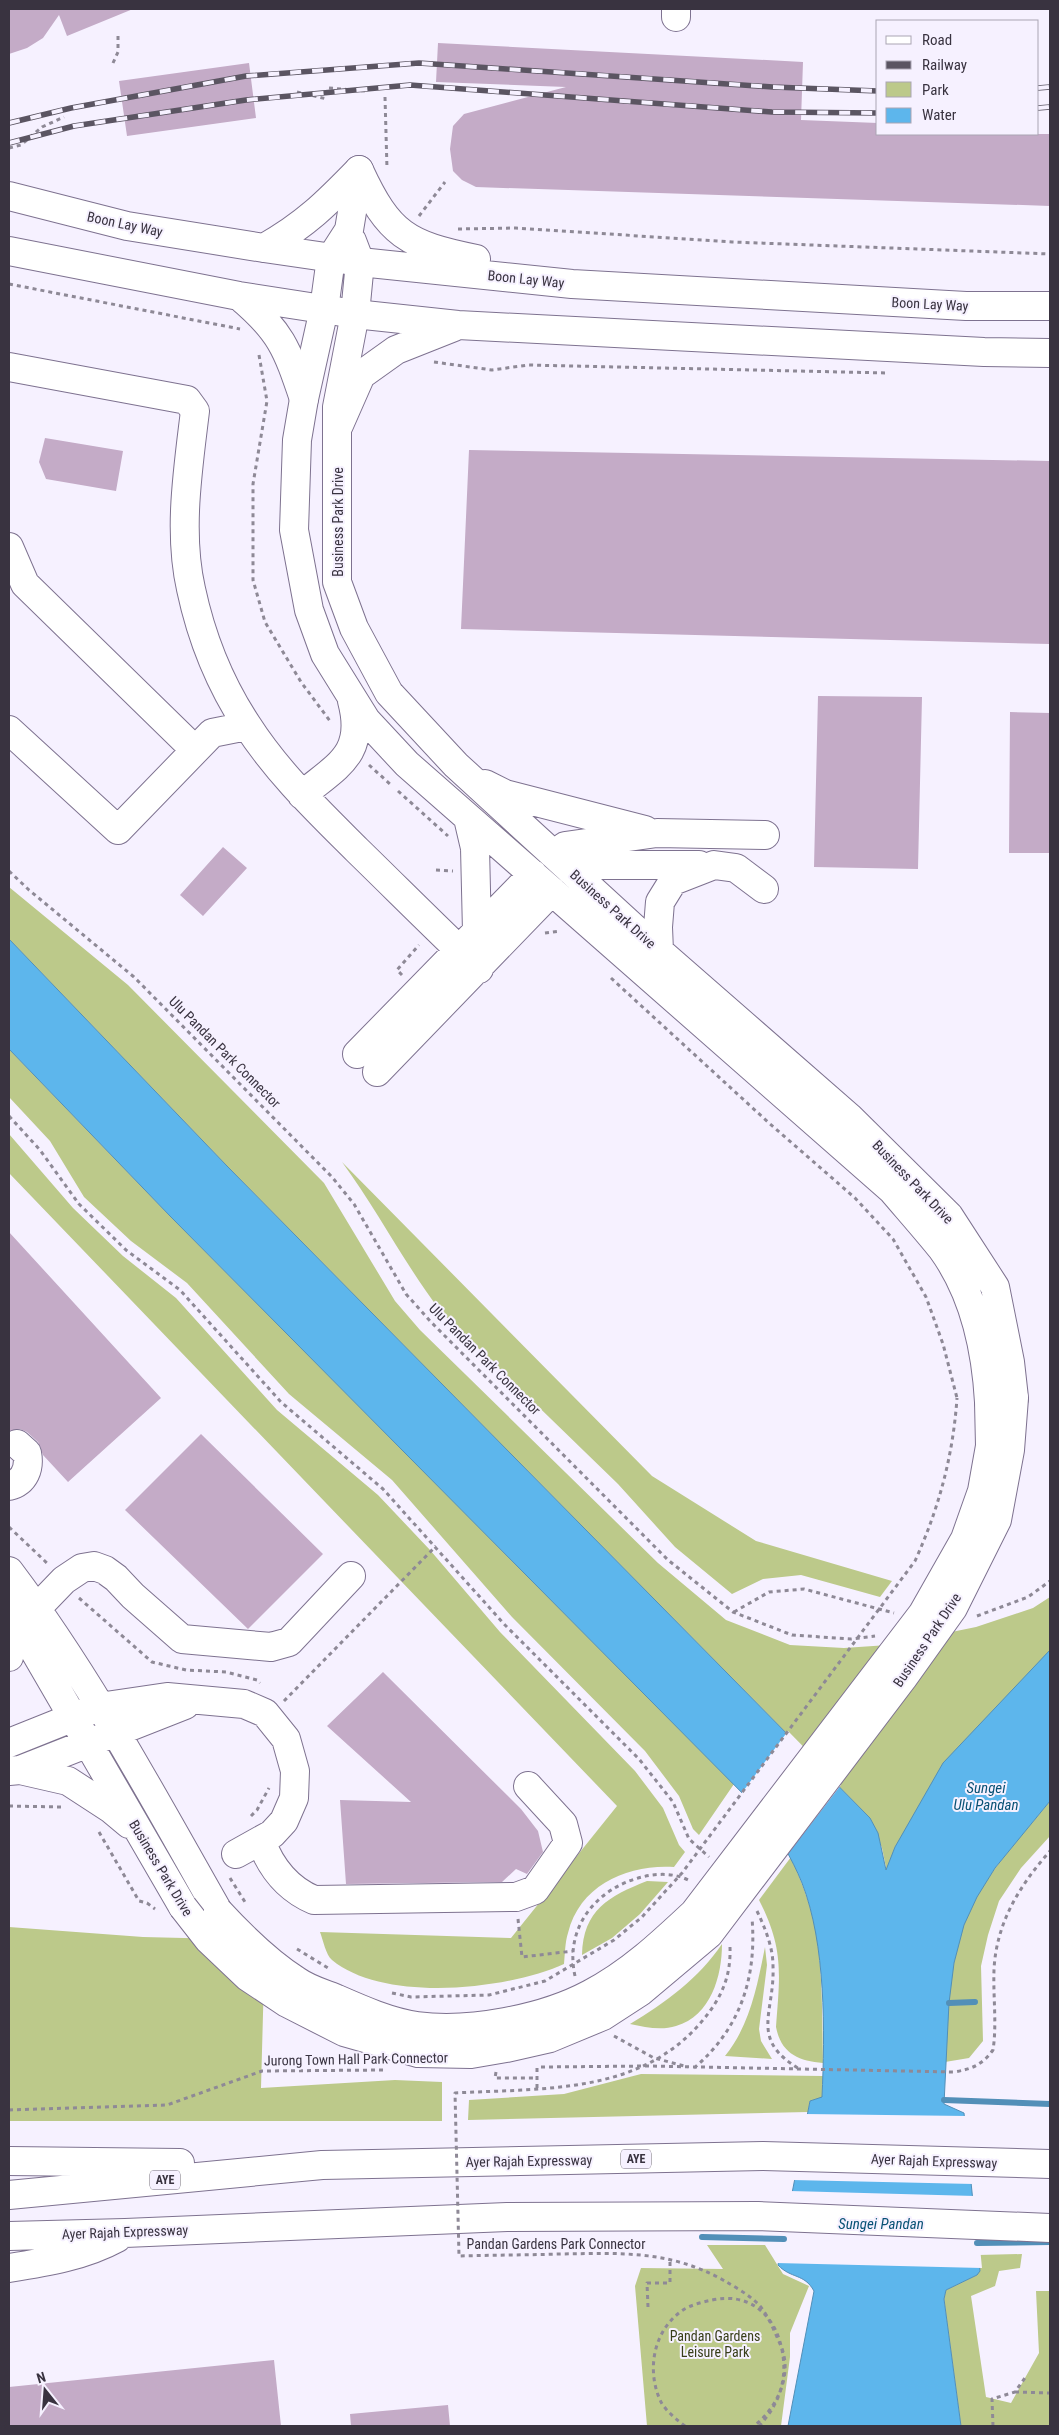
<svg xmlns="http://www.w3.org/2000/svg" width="1059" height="2435" font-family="'Roboto Condensed',sans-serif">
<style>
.green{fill:#bcc98a}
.water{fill:#5db6ec;stroke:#528fb8}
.pier{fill:#f6f1ff}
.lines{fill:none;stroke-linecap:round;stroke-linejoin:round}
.stream{stroke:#528fb8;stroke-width:6}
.building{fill:#c4abc7}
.minor-casing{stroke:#7e7290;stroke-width:30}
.major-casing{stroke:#7e7290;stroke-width:30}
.highway-casing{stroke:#7e7290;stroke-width:30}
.path{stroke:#8e8996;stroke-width:3;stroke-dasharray:4 4;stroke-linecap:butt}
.minor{stroke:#fff;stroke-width:28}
.major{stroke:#fff;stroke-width:28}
.highway{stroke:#fff;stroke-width:28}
.rail-casing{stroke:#5b5562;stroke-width:5.5}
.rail{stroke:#f6f1ff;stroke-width:4;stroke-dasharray:11;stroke-linecap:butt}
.minor-bridge-casing{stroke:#7e7290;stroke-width:30;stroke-linecap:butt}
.path-bridge{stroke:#8e8996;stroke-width:3;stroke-dasharray:4 4;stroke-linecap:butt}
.minor-bridge{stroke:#fff;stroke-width:28}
.labels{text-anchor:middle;stroke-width:4;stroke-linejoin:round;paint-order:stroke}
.shield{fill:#f6f1ff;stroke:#726c79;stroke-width:1}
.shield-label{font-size:12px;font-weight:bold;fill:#393340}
.street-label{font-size:14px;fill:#393340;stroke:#f6f1ff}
.park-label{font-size:14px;fill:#383e19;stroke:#f6f1ff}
.water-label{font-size:15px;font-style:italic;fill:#085175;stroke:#f6f1ff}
</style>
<rect width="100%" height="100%" fill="#f6f1ff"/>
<path class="green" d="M 9,887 L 128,985 L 324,1183 L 395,1301 L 420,1330 L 658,1563 L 726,1620 L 790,1645 L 844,1648 L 888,1645 L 976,1627 L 1033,1608 L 1050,1597 L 1050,1650 L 895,1847 L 887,1872 L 882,1848 L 870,1818 L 227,1166 L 9,939 Z
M 9,1049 L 170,1216 L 734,1784 L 699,1835 L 693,1829 L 679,1796 L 645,1751 L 512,1617 L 392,1480 L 289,1394 L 187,1283 L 131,1241 L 84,1197 L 50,1141 L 9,1097 Z
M 9,1134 L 73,1208 L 123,1256 L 176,1298 L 277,1410 L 378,1495 L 430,1550 L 500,1632 L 635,1771 L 663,1808 L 679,1845 L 685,1852 L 674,1867 C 629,1864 580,1884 568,1933 C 565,1942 565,1954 564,1964 C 507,1990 384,2003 332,1960 C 326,1955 323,1940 320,1932 L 511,1938 L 617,1806 L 9,1173 Z
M 342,1162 L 652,1476 L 756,1541 L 892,1581 L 880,1597 L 801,1575 L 763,1579 L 732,1594 L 675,1547 L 618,1484 L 442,1313 C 405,1265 378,1211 342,1162 Z
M 1050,1801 L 1050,1836 L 1021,1868 L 999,1901 L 988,1935 L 981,1966 L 983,2041 L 969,2058 L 945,2062 C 947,2017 949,1969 963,1926 C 980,1878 1019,1840 1050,1801 Z
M 791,1857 C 801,1881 811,1905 816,1931 C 823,1974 822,2019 823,2063 C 798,2061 781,2053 776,2027 C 780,1974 784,1949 759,1900 Z
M 647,1881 L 668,1882 L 640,1914 L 612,1938 L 582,1955 C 583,1910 609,1896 647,1881 Z
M 9,1927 L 143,1937 L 265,1940 L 261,2088 L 395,2080 L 442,2082 L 442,2121 L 9,2121 Z
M 722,1944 C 722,1976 711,2016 676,2026 C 661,2031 645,2027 630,2024 C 665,2003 699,1978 722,1944 Z
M 765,1947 L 767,1965 L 759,2029 L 761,2041 L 772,2059 L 725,2056 C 750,2025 757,1987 765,1947 Z
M 641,2074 L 823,2076 L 822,2098 L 810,2101 L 808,2112 L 468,2120 L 469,2100 L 564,2094 Z
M 707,2245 L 765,2245 L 783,2274 L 809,2286 L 790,2333 L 790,2357 L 781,2426 L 647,2426 L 635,2286 L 641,2268 L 723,2269 Z
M 1022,2254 L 1020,2268 L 999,2271 L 995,2286 L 971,2296 L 986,2397 L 1011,2403 L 1039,2353 L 1036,2291 L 1050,2291 L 1050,2426 L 961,2426 L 944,2299 L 946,2290 L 977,2275 L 978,2255 Z"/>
<path class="water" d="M 9,939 L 227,1166 L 870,1818 L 878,1833 L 886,1870 L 895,1847 L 943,1763 L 1050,1650 L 1050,1801 L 995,1868 L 977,1897 L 964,1925 L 954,1963 L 949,2003 L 944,2104 L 964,2113 L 980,2271 L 977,2275 L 946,2290 L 944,2299 L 961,2426 L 788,2426 L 814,2291 C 804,2273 791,2279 778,2265 L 810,2101 L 822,2097 C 825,2032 826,1944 802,1883 C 792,1858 778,1836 763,1814 L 170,1216 L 9,1049 Z"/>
<path class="pier" d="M 788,1731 L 841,1785 L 787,1855 L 761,1815 L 741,1794 Z
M 805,2114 L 967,2116 L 974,2184 L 792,2180 Z
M 790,2191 L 975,2196 L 982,2268 L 776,2263 Z"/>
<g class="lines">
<path class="stream" d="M 949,2003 L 975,2002
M 944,2100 L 1050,2104
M 702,2237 L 784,2239
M 977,2243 L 1050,2242"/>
</g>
<path class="building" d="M 9,9 L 133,9 L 67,36 L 59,15 L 43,38 L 27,48 L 9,54 Z
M 438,43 L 803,62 L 801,120 L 878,123 L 878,134 L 1050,134 L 1050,206 L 476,187 L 462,180 L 453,171 L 450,149 L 453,126 L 464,114 L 566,87 L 436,82 Z
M 249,63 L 256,118 L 127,136 L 119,81 Z
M 45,438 L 123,451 L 116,491 L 46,479 L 39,462 Z
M 469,450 L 1050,461 L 1050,644 L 461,629 Z
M 818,696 L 922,697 L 918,869 L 814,867 Z
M 1010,712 L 1050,713 L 1050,853 L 1009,853 Z
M 223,847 L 247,868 L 203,916 L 180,895 Z
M 9,1232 L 161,1398 L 68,1482 L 43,1455 L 38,1442 L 27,1432 L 20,1429 L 9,1431 Z
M 201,1434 L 323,1554 L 248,1629 L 125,1510 Z
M 383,1672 L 521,1809 L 538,1831 L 543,1852 L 527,1874 L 516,1869 L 502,1882 L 346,1884 L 340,1800 L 411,1802 L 327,1726 Z
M 274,2360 L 281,2426 L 9,2426 L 9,2387 Z
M 448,2405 L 450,2426 L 351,2426 L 350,2414 Z"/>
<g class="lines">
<g class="minor-casing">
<path id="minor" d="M 676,17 L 676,9
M 359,170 L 349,230 L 331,258 L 324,309 L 304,399 L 297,440 L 294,530 L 309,610 L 325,654 L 366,720 L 407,764 L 892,1190 C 909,1210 926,1229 942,1249 C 974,1293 986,1349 989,1402
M 352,241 L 360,262 L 355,314 L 337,407 L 337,582 L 354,628 L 389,693 L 456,765 L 659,951 L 849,1117 L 949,1216 L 995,1287 L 1010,1362 L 1014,1398
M 9,367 L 187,400 L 195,411 C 188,469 178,532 191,589 C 201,636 220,684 247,725 C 277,772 318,811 357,850 C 398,890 438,930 479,969
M 9,547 L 25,584 L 195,750
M 9,730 L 118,830 L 212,733 L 247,726
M 485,784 L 505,794 L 645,830
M 302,795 C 338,765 366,754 352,701
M 468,818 L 475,848 L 477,932
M 554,855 L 565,846 L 657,833 L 765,835
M 572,871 L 585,865 L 699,865
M 659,951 L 658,927 L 660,902 L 673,881 L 714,865 L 736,868 L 764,889
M 357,1054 L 533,874
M 377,1072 L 552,891
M 9,1486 C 25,1482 30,1468 27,1453 L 17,1444
M 9,1571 C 89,1677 152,1795 218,1911
M 9,1607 L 183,1907
M 37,1608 L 64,1580 L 82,1568 L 94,1566 L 105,1570 L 116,1578 L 133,1596 L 182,1639 L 271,1647 L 289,1642 L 351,1576
M 9,1657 L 12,1640 L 11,1611
M 9,1743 L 99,1707 L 167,1697 L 244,1704 L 265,1713 L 286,1739 L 295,1771 L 294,1798 L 284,1821 L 272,1834 L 236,1854
M 20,1770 L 68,1781 L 111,1809 L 129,1824
M 9,1771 L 20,1770 L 185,1705
M 261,1841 C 271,1868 288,1889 314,1900 L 516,1897 L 535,1890 L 568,1843 L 563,1824 L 528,1786"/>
</g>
<g class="major-casing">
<path id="major" d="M 9,196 L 127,226 L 264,248 L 360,262 L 572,284 L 966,306 L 1050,306
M 264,248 C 305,225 327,203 359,170 C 389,235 407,245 476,259
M 9,251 L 239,296 L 355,314 L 458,325 L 984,352 L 1050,353
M 239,296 C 281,331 287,349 304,399
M 339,425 L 361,375 L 396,350 L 454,327"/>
</g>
<g class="highway-casing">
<path id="highway" d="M 9,2161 L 180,2163
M 9,2195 L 322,2165 L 763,2156 L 1050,2164
M 9,2236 L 125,2233 L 507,2217 L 758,2216 L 1050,2228
M 9,2268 C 47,2262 84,2256 117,2238"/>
</g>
<path class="path" d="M 113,63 L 118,52 L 118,33
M 329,88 L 365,91
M 297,92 L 327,99
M 385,97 L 387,169
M 9,148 L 21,145 L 42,127 L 64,117
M 419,216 L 445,182
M 458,229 L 516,228 L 732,242 L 1050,254
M 9,284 L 240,329
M 259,355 L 267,401 L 253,484 L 253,580 L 265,622 L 301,682 L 330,721
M 434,362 L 492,370 L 528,365 L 887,373
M 369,765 L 390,784
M 398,791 L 448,836
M 436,870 L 453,871
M 9,871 L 29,890 L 134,977 L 332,1177 L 354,1204 L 406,1294 L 430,1321 L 668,1560 L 733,1612 L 792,1635 L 851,1639 L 875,1636
M 545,933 L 560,931
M 402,975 L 397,970 L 419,945
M 611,978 L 769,1123 L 855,1198 L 893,1239 L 926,1297 L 943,1344 L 957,1398
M 9,1116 L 40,1150 L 79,1204 L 126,1250 L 180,1290 L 281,1402 L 383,1489 L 505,1625 L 639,1759 L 673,1802 L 689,1839 L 709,1857
M 9,1527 L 48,1564
M 79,1598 L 152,1662 L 186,1670 L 226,1672 L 257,1680 L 260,1683
M 734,1612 L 769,1592 L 804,1589 L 894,1613
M 977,1616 L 1028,1597 L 1050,1581
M 284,1701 L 436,1546
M 9,1806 L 62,1807
M 251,1816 L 257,1810 L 269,1788
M 99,1832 L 139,1901 L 147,1903 L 155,1909
M 230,1878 L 245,1902
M 757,1911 C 765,1928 773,1947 773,1966 C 775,2014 748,2039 801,2070
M 518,1919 L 522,1957 L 573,1951
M 575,1976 C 564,1927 597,1888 642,1877 C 658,1873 676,1873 690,1881
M 614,2036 L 654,2058 L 688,2067
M 541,2067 L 648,2066 L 954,2072 C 972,2069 982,2065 993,2050 C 997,2024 993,1997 994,1970 C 996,1923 1020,1885 1050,1851
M 694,2068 C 740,2029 757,1978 752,1918
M 496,2072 L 495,2078 L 537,2078
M 9,2110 L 167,2105 L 262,2071 L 385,2070
M 648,2307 L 647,2283 L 670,2283 L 670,2258
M 1015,2392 L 1050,2393
M 685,2426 C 677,2420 666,2411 661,2402 C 646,2371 653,2330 683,2310 C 691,2305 702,2302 712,2300 C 749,2292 775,2314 782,2350 C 788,2379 779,2405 759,2426
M 993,2426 L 992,2399 L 1015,2392 L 1027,2375"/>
<use href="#minor" class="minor"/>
<use href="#major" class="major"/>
<use href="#highway" class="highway"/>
<g class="rail-casing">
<path id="rail" d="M 1038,88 L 1050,87
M 1038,108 L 1050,107
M 9,123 L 71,108 L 246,76 L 419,63 L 773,87 L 878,91
M 9,143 L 74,126 L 246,100 L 410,85 L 772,112 L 878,113"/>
</g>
<use href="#rail" class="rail"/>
<g class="minor-bridge-casing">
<path id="minor-bridge" d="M 183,1907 L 208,1939 L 248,1977 L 287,2003 L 344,2032 L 418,2053 L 471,2054 L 506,2048 L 550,2038 L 603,2016 L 640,1992 L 709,1934 L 903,1678 L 953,1608 L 997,1520 L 1010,1450 L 1014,1398
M 218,1911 C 242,1937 267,1962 297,1981 C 308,1989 322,1993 335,1998 C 360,2009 389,2022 417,2026 C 469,2033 543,2019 590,1994 C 629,1974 662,1943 694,1913 L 923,1613 L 965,1539 L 982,1491 L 990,1446 L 989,1402"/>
</g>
<path class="path-bridge" d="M 730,1947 C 731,1976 722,1997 703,2020 C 641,2095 544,2088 455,2093 L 459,2256 C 493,2255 527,2255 561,2254 C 620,2253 669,2250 723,2280 C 735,2287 750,2295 760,2306 C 769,2317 775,2333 781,2346 C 793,2375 777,2408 754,2426
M 297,1949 L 328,1968
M 392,1993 L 411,1997 L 489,1995 L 545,1981 L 614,1940 L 642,1917 L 682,1873 L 915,1561 C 939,1508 953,1456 957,1398
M 537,2088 L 537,2064"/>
<use href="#minor-bridge" class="minor-bridge"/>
</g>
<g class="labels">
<g class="shield">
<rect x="621" y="2149.5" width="30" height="19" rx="4"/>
<rect x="150" y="2170.5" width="30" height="19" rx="4"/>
</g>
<g class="shield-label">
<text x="636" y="2163">AYE</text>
<text x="165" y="2184">AYE</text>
</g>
<g class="street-label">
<text transform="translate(125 224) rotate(12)" y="5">Boon Lay Way</text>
<text transform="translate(526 279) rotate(6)" y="5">Boon Lay Way</text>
<text transform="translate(930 304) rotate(3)" y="5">Boon Lay Way</text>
<text transform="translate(338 522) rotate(-90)" y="5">Business Park Drive</text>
<text transform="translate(613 909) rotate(42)" y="5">Business Park Drive</text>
<text transform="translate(225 1052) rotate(45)" y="5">Ulu Pandan Park Connector</text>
<text transform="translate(913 1182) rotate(46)" y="5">Business Park Drive</text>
<text transform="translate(485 1359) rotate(45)" y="5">Ulu Pandan Park Connector</text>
<text transform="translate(927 1640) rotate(-56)" y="5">Business Park Drive</text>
<text transform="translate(161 1868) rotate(59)" y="5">Business Park Drive</text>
<text transform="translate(356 2059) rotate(-1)" y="5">Jurong Town Hall Park Connector</text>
<text transform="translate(529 2161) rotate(-1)" y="5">Ayer Rajah Expressway</text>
<text transform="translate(934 2161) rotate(2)" y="5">Ayer Rajah Expressway</text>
<text transform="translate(125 2232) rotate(-2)" y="5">Ayer Rajah Expressway</text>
<text x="556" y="2249">Pandan Gardens Park Connector</text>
</g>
<g class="park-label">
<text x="715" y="2341">Pandan Gardens<tspan x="715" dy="16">Leisure Park</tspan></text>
</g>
<g class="water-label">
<text x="986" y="1793">Sungei<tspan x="986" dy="17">Ulu Pandan</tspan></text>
<text x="881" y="2229">Sungei Pandan</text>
</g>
</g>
<rect width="1059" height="2435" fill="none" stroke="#393340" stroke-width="20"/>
<rect x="876" y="20" width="162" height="115" fill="#f6f1ff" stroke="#aaa5b3"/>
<rect x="886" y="36" width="25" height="8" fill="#ffffff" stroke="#aaa5b3"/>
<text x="922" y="45" font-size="15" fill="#393340">Road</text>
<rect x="886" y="61" width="25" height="8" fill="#5b5562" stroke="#aaa5b3"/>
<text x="922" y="70" font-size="15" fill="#393340">Railway</text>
<rect x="886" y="82" width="25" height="15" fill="#bcc98a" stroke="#aaa5b3"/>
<text x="922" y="95" font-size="15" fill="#393340">Park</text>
<rect x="886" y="108" width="25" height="15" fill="#5db6ec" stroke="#aaa5b3"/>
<text x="922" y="120" font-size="15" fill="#393340">Water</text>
<g transform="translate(45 2390) rotate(343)" stroke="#f6f1ff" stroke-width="4" paint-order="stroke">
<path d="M0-4L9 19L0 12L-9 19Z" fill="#393340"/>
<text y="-8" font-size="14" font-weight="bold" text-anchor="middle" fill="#393340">N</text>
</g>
</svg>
